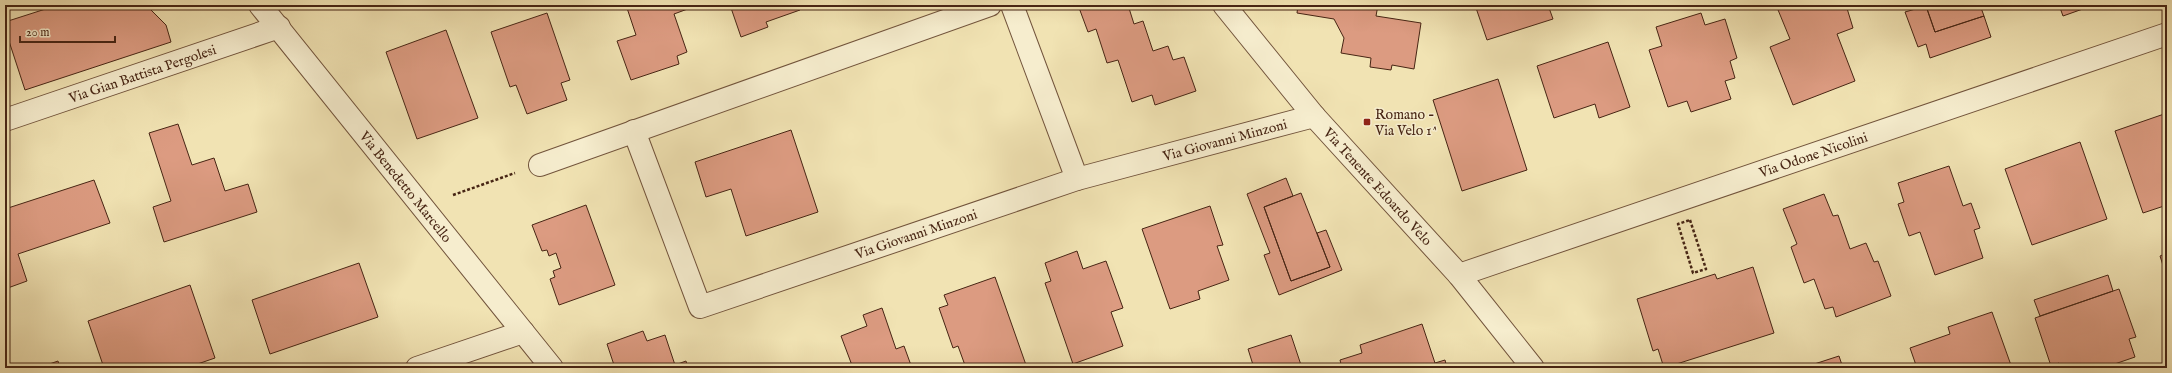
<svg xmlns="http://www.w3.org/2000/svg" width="2172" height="373" font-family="'IM FELL English',serif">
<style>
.building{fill:#dc9b81;stroke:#472514}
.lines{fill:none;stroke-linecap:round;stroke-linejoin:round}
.minor-casing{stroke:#72543c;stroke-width:24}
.tertiary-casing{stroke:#72543c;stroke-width:24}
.path{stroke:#472514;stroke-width:2.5;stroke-dasharray:3 2;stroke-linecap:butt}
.minor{stroke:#f6edce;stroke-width:22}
.tertiary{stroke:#f6edce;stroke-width:22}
.poi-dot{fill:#8f2418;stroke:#f6edce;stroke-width:1.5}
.labels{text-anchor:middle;stroke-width:3;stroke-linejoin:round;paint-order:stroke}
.street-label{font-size:14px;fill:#472514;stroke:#f6edce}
.poi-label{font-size:14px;fill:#472514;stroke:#f6edce;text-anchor:start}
</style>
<rect width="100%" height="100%" fill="#f1e3b3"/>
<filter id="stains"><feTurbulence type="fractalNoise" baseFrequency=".005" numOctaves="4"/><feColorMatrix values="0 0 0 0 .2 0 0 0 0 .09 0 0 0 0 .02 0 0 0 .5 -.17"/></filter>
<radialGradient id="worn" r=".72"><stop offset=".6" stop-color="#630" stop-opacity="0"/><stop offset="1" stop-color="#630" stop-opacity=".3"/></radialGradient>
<path class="building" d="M 58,5 L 146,5 L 166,25 L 171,42 L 25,90 L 5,29 L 5,22 Z
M 626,5 L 692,5 L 693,7 L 674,14 L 687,52 L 677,56 L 679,64 L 631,80 L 617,41 L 636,35 Z
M 730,5 L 799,5 L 800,10 L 766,22 L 768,27 L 741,37 Z
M 1078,5 L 1128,5 L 1134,24 L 1143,21 L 1153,51 L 1168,46 L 1173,60 L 1184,57 L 1196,91 L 1155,105 L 1152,95 L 1132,102 L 1118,60 L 1107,63 L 1096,29 L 1088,32 Z
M 1298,5 L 1378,5 L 1376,16 L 1421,23 L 1414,69 L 1392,65 L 1391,70 L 1370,67 L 1371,58 L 1341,53 L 1344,38 L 1334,19 L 1297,13 Z
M 1475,5 L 1548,5 L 1553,19 L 1487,40 Z
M 1776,5 L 1846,5 L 1853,28 L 1837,34 L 1855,81 L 1793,105 L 1770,47 L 1790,39 Z
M 1922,5 L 1980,5 L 1984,16 L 1935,32 L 1926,6 Z
M 2059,5 L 2094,5 L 2063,16 Z
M 1926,6 L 1935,32 L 1984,16 L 1991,37 L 1930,58 L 1926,44 L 1918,47 L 1905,12 Z
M 547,13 L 570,80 L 561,83 L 567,100 L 527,114 L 516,85 L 510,87 L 491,32 Z
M 1701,13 L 1705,25 L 1725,19 L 1737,58 L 1730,61 L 1735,78 L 1725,81 L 1731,99 L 1691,112 L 1687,101 L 1668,107 L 1649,50 L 1662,46 L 1656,27 Z
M 446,30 L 478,118 L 417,139 L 386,52 Z
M 1608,42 L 1630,107 L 1599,118 L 1595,104 L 1554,118 L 1537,66 Z
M 1498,79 L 1527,170 L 1462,191 L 1433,100 Z
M 2167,113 L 2167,205 L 2143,213 L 2115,131 Z
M 178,124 L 192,165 L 214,158 L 225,191 L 248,184 L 257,212 L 164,242 L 153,207 L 171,201 L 149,133 Z
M 791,130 L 818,212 L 746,236 L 731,189 L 706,197 L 695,162 Z
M 2080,142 L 2107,219 L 2032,245 L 2005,169 Z
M 1949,166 L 1963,206 L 1971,203 L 1980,228 L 1974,230 L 1983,258 L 1935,275 L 1920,232 L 1909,236 L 1898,204 L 1904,202 L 1898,183 Z
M 1286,178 L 1293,196 L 1264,207 L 1291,281 L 1330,267 L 1317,233 L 1326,230 L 1342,270 L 1279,295 L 1264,255 L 1270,253 L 1247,194 Z
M 94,180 L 110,223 L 18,254 L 27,281 L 5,289 L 5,209 Z
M 1301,193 L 1330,267 L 1291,281 L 1264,207 Z
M 1824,194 L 1833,216 L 1838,215 L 1850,249 L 1866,243 L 1874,262 L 1878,261 L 1891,296 L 1836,317 L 1833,307 L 1825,309 L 1814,279 L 1804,283 L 1791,247 L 1797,244 L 1783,209 Z
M 586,205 L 615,285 L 559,305 L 550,279 L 555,277 L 553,271 L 561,268 L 556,253 L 549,256 L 547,250 L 542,251 L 532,225 Z
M 1210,206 L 1223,245 L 1217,246 L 1229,280 L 1198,291 L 1200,299 L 1170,309 L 1142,229 Z
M 1077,251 L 1083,269 L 1106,261 L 1123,308 L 1111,312 L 1123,346 L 1073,364 L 1045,283 L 1051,281 L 1045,263 Z
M 2167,253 L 2167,278 L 2160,256 Z
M 359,263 L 378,317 L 270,354 L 252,300 Z
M 1753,267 L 1774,333 L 1664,368 L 1658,349 L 1653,351 L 1637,299 L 1715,274 L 1717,279 Z
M 2108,275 L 2113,291 L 2040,316 L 2034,300 Z
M 995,277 L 1026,365 L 1017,368 L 966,368 L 958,346 L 953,348 L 939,308 L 948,305 L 944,295 Z
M 190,285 L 215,358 L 186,368 L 104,368 L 88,321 Z
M 2119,289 L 2136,337 L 2129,339 L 2135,357 L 2103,368 L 2061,368 L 2059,363 L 2051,366 L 2035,318 Z
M 882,308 L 896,349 L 904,346 L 912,368 L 853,368 L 841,336 L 867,326 L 863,315 Z
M 1992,312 L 2012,368 L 1917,368 L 1910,348 L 1950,334 L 1948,327 Z
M 1422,324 L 1435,363 L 1445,360 L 1447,368 L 1342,368 L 1340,360 L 1362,353 L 1360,345 Z
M 643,331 L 647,341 L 665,335 L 675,365 L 686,361 L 688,368 L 615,368 L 607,344 Z
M 1291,335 L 1302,368 L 1254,368 L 1248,349 Z
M 1839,356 L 1843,368 L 1802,368 Z
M 58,361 L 60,368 L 38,368 Z"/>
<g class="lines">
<g class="minor-casing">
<g id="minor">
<path id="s1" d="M 260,5 L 552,368"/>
<path d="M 1012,5 L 1077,179"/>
<path id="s2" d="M 5,120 L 279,27"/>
<path id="s3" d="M 634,131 L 700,307 L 1077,179 L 1314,116"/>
<path d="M 540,165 L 990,5"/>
<path id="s4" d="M 1459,275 L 2167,34"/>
<path d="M 417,368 L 523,332"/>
</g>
</g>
<g class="tertiary-casing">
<g id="tertiary">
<path id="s5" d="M 1224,5 L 1314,116 L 1459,275 L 1533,368"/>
</g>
</g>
<path class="path" d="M 453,195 L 515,173
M 1690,220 L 1706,269 L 1693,273 L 1678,224 Z"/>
<use href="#minor" class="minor"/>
<use href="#tertiary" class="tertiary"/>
</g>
<rect class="poi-dot" x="1363" y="118" width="8" height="8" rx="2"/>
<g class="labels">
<g class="street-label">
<text dy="5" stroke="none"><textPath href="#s2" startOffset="145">Via Gian Battista Pergolesi</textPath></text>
<text dy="5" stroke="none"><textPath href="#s3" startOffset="739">Via Giovanni Minzoni</textPath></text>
<text dy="5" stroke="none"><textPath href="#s4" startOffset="374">Via Odone Nicolini</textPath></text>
<text dy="5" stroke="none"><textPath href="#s1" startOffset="233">Via Benedetto Marcello</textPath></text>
<text dy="5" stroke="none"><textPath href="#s5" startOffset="238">Via Tenente Edoardo Velo</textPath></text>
<text dy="5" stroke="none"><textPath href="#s3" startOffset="416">Via Giovanni Minzoni</textPath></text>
</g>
<g class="poi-label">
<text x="1375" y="119">Romano -<tspan x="1375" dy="16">Via Velo 1^</tspan></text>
</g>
</g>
<rect width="2172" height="373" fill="none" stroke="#f1e3b3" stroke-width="20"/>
<rect x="6" y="6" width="2160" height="361" fill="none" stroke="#472514" stroke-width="2"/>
<rect x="10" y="10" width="2152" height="353" fill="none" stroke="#472514"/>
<path d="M20 36v6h95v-6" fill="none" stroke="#472514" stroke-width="2"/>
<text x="26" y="36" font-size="12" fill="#472514" stroke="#f6edce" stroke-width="3" paint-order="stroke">20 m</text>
<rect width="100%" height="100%" filter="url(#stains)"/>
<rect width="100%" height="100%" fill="url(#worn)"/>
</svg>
